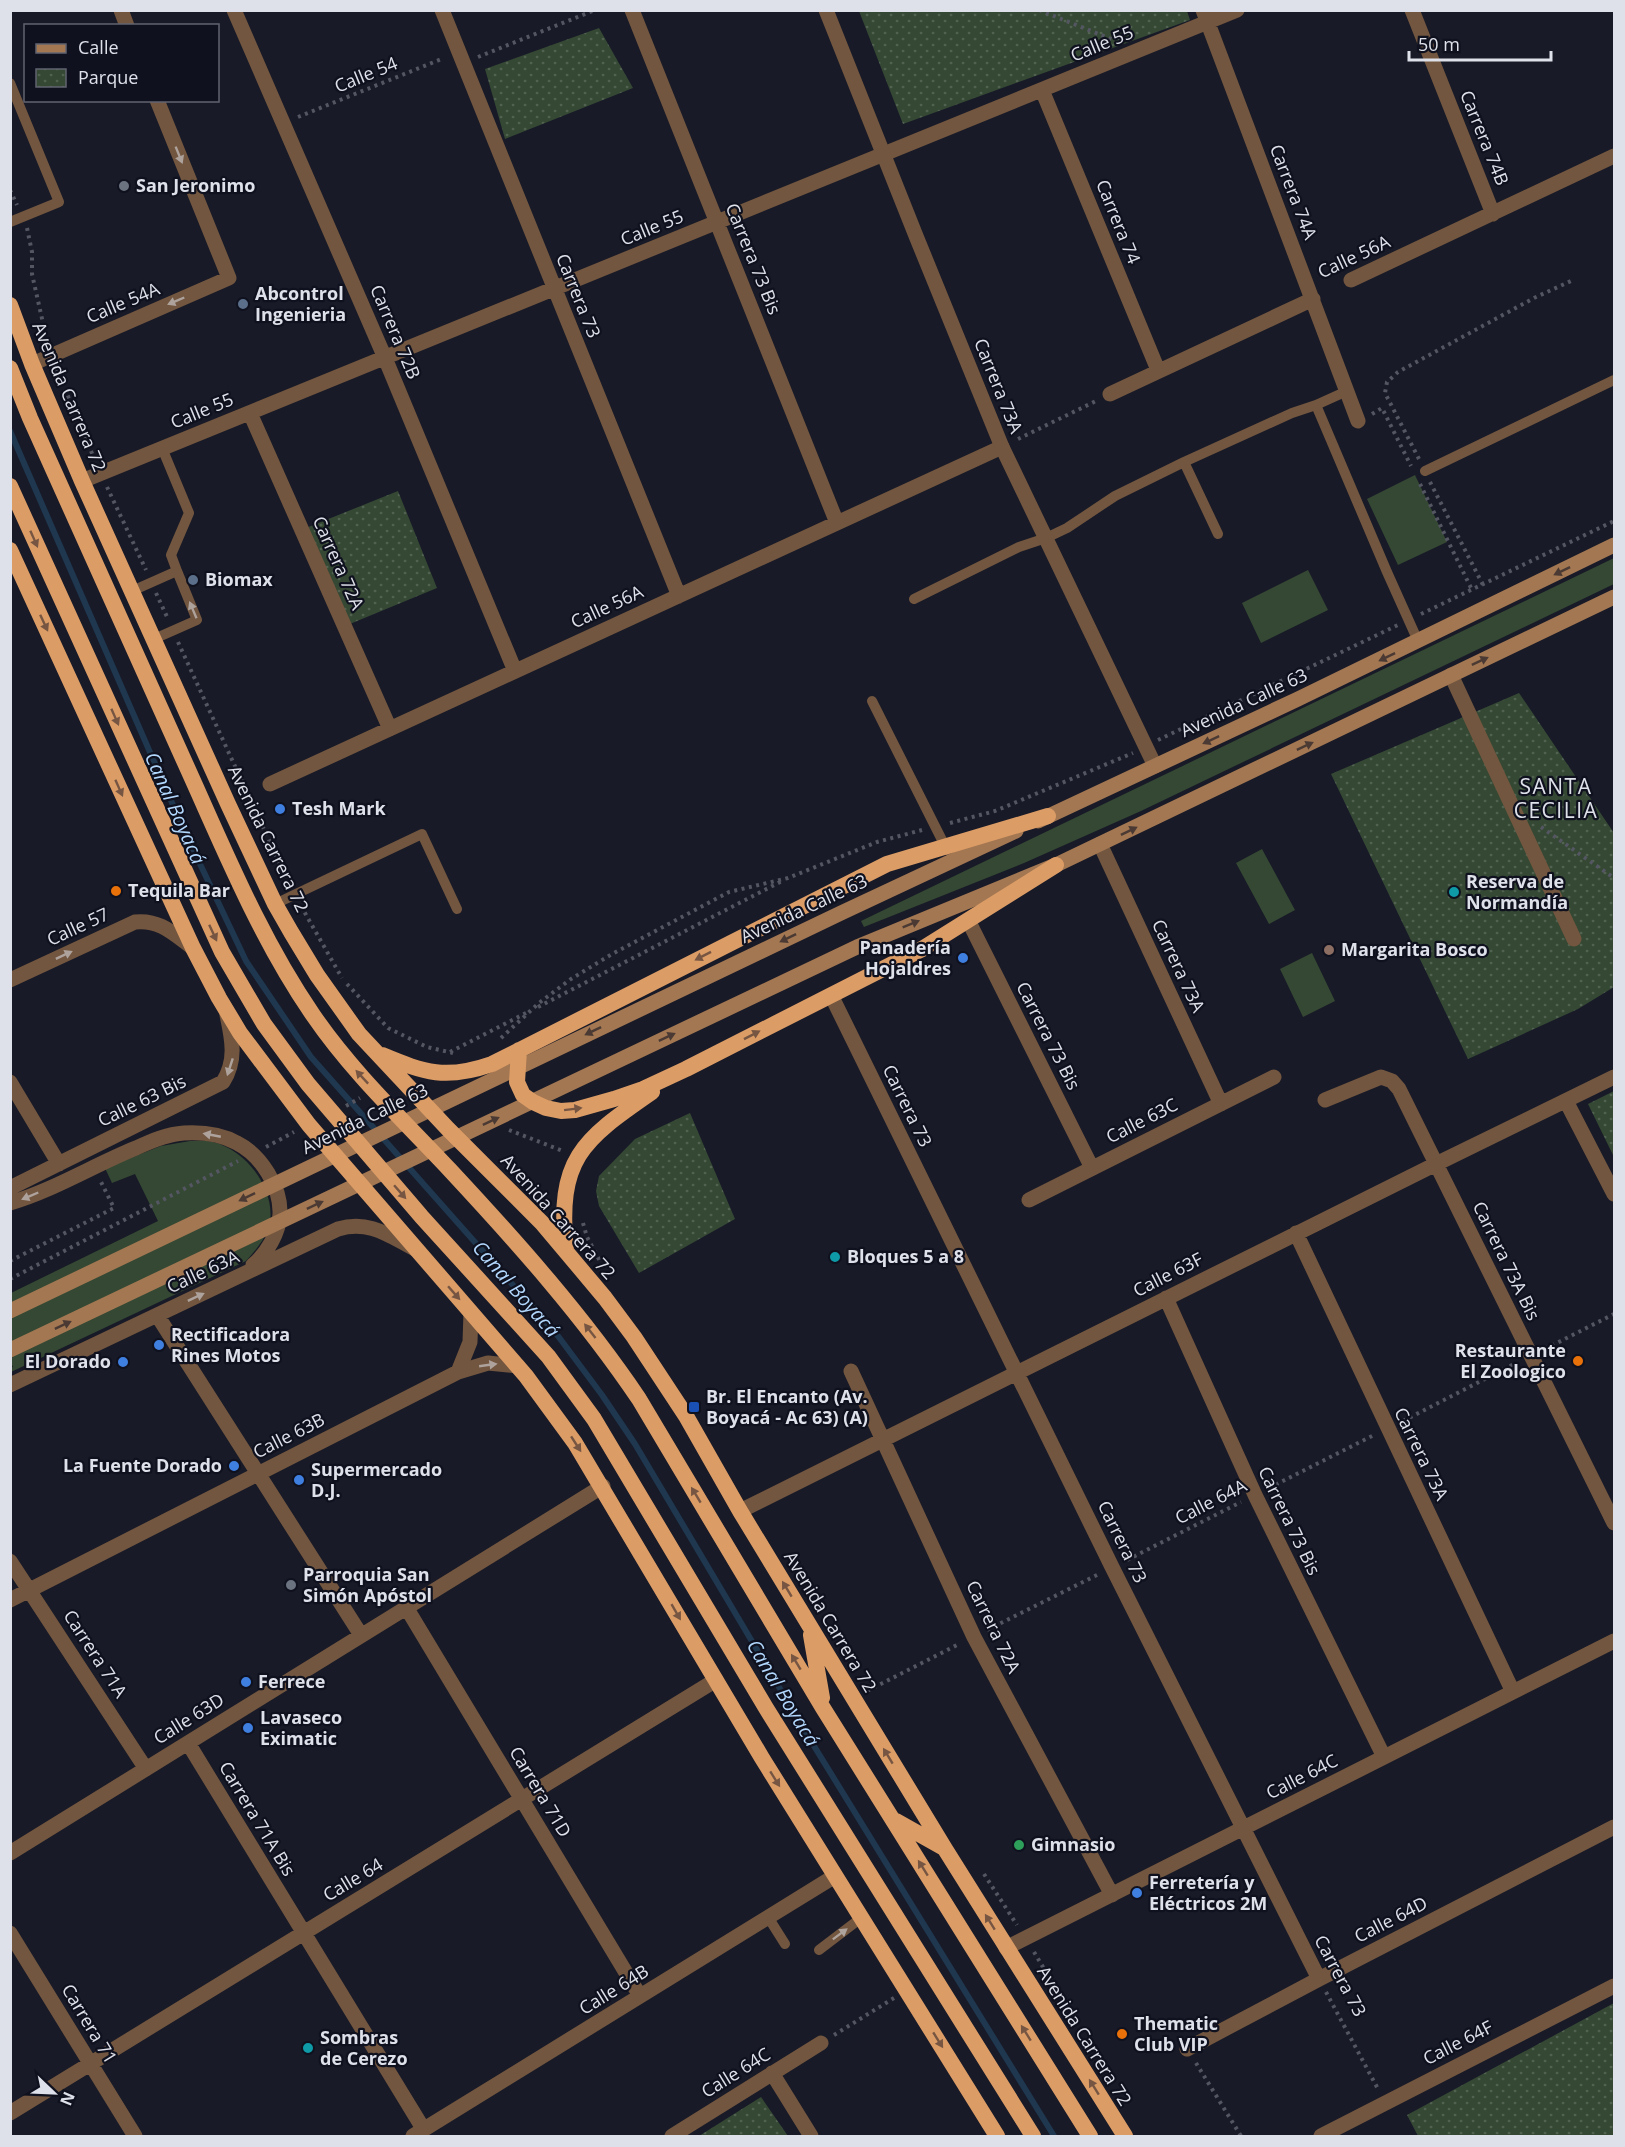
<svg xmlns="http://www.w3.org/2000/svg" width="1625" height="2147" font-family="'Open Sans',sans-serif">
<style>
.green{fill:#344833}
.park{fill:url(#park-dots)}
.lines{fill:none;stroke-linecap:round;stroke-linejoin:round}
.stream{stroke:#1f374f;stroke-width:6}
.path{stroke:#545662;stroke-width:4;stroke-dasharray:3 4.5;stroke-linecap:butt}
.service{stroke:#72563f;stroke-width:10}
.minor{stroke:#72563f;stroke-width:15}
.tertiary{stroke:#72563f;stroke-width:15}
.secondary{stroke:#a37752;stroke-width:15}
.trunk{stroke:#dc9c66;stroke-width:16}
.oneway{fill:#aea29d}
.oneway2{fill:#765642}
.oneway3{fill:#4a3a33}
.worship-dot{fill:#6b7280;stroke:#0f111e;stroke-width:2}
.service-dot{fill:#5c6f8a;stroke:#0f111e;stroke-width:2}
.shop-dot{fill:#3f7fe0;stroke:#0f111e;stroke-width:2}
.food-dot{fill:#e8710a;stroke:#0f111e;stroke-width:2}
.culture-dot{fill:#0f9aa8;stroke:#0f111e;stroke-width:2}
.education-dot{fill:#8d6e63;stroke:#0f111e;stroke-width:2}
.transit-dot{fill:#1a4fb4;stroke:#0f111e;stroke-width:2}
.leisure-dot{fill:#2e9e5b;stroke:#0f111e;stroke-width:2}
.labels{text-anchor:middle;stroke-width:4.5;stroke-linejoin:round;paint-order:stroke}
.street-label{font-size:18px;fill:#dfe1ea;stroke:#0f111e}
.poi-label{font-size:18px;font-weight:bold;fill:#dfe1ea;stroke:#0f111e;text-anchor:start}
.water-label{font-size:20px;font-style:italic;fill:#b2d7fd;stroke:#0f111e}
.quarter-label{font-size:21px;letter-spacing:1.5px;fill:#dfe1ea;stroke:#0f111e}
</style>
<defs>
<pattern id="park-dots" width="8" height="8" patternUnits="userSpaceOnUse" patternTransform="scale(1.5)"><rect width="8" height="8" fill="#344833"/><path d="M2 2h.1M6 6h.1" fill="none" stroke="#516251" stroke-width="1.8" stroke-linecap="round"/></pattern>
</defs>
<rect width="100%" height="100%" fill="#181a27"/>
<path class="green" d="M 1415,475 L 1447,542 L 1398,565 L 1367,499 Z
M 1614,558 L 1614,584 L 1141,811 L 1024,863 L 864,927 L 861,921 Z
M 1308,570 L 1328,610 L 1261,643 L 1242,603 Z
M 1262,849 L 1295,910 L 1269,924 L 1236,863 Z
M 1312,953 L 1335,1001 L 1303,1017 L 1280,969 Z
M 190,1141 C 197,1141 206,1140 213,1142 C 246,1150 275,1188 270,1222 C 267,1237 256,1250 246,1261 L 11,1372 L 10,1368 L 13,1367 L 10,1361 L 11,1293 L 158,1221 L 135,1174 L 112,1183 L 105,1168 L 161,1146 Z"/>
<path class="park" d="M 1187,11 L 1190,20 L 903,124 L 859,11 Z
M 599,28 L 633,88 L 505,139 L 485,69 Z
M 398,491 L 437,588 L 345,626 L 306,528 Z
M 1519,693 L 1614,833 L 1614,987 L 1578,1009 L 1468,1059 L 1331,774 Z
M 1614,1091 L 1614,1157 L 1588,1104 Z
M 690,1113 L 735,1219 L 639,1273 L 599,1206 L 596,1191 L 599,1176 L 635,1139 Z
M 1614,2003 L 1614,2136 L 1418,2136 L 1407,2115 Z
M 761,2097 L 788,2136 L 699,2136 Z"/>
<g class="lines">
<path class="stream" d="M 10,431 L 183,828 L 246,961 L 311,1057 L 558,1336 L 602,1395 L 635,1444 L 814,1746 L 1054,2136"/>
<path class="path" d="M 1039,10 L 1116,41
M 478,57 L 595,10
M 298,117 L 444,58
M 10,190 L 17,205
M 27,228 L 32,252 L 32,274 L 47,341
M 56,368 L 94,458
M 1372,414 L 1382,408 L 1411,466
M 1018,439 L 1096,401
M 1419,459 L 1385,393 L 1387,382 L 1398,372 L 1534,298 L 1571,281
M 1430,482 L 1483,585
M 1420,484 L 1472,590
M 107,487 L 146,570
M 156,593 L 168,619
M 1421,614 L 1614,521
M 178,642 L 289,884
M 1158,740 L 1398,625
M 950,823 L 995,811 L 1133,753
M 1541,827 L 1614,878
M 301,906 L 342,978
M 347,984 L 388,1028 L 427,1047 L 453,1053
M 538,1007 L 782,881
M 501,1038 L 539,1003 L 571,979 L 612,954 L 729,892 L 788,878 L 877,842 L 922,830
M 450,1052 L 526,1013
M 346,1106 L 360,1098
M 509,1130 L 563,1151
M 266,1147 L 294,1132
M 583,1223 L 587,1237 L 601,1263
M 10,1261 L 114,1208 L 100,1180
M 10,1279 L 238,1161
M 1545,1349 L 1614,1314
M 1403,1421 L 1516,1363
M 1269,1488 L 1374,1435
M 1127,1560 L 1241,1502
M 987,1630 L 1099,1574
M 867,1691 L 959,1644
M 984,1874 L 1017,1925
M 1034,1952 L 1056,1989
M 1326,1992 L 1378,2089
M 834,2035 L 894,1998
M 1196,2063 L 1241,2136"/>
<path class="service" d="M 10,83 L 59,202 L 10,222
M 1316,405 L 1347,391
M 162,448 L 189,513 L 171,555 L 177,571
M 1184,462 L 1218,534
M 1425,471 L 1614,380
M 132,591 L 177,571 L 197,620 L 154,639
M 914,599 L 1019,547 L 1046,538 L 1067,528 L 1115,496 L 1184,462 L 1292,413 L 1316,405 L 1387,572 L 1418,641
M 872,701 L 947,850
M 275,904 L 422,834 L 457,909
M 768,1917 L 785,1944
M 819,1950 L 861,1918"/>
<path class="minor" d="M 121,10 L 127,26
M 234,10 L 385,358 L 515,671
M 442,10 L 679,596
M 632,10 L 837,523
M 1203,10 L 1358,421
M 1412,10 L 1493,214
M 1042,90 L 1158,370
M 1351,280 L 1614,156
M 32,364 L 229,278 L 157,100
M 1110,394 L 1313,299
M 250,413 L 390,729
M 82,481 L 1237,10
M 1451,675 L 1574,939
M 270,784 L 1002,447
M 1100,844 L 1221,1104
M 969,922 L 1092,1168
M 10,980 L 135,922 C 160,919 175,935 193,948
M 831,995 L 1112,1567 L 1319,1979
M 10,1082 L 59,1164
M 1325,1100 L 1381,1077 L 1392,1081 L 1399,1089 L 1614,1523
M 1566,1101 L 1614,1194
M 10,1188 L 223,1082 C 237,1060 232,1039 227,1015
M 1029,1200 L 1274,1077
M 10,1203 C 54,1190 94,1165 136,1148 C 151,1141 167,1134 184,1133 C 202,1132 221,1134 237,1143 C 261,1155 281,1187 280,1214 C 279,1233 267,1253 253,1265
M 1296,1233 L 1513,1692
M 1166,1298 L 1255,1495 L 1384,1757
M 157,1315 L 361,1635
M 851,1371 L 974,1637 L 1112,1895
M 458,1372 L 470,1342 L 471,1312
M 10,1385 L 338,1229 C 369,1220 388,1235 415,1249
M 740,1511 L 1436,1164 L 1614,1077
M 10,1561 L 146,1769
M 10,1600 L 458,1372 L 488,1363 L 518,1366
M 406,1607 L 640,1996
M 188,1743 L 424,2130
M 10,1853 L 603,1486
M 10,1933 L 135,2136
M 1006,1948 L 1614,1641
M 1187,2049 L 1319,1979 L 1614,1827
M 772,2073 L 811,2136
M 10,2113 L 716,1680
M 413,2136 L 835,1876
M 672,2136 L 821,2043"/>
<path class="tertiary" d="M 826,10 L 916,236 L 1002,447 L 1155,766
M 1321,2136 L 1614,1986"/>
<path class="secondary" d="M 1038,821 L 1298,699 L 1614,545
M 10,1311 L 841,913 L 1016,831
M 10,1350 L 857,947 L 1056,865 L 1614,597"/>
<path class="trunk" d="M 10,305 L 32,364 L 82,481 L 228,804 L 275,904 L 291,932 L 317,975 L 359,1034 L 448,1129 L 542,1223 L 605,1298 L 634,1337 L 686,1416 L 740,1511 L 945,1849 L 1125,2136
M 10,368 L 30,418 C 82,534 134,650 186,765 C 225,851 260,938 313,1015 C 352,1072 402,1119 449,1169 C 517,1242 583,1316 639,1399 L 823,1708 L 1090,2136
M 10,486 L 222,952 L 264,1024 L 308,1084 L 421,1216 L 548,1356 L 594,1419 L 766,1708 L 1033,2136
M 10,550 L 193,948 L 219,998 L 240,1033 L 309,1125 L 526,1376 L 575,1443 L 762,1758 L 997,2136
M 519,1050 L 517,1082 L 523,1095 L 533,1102 L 546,1108 L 561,1111 L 575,1110 L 614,1099 L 643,1089 L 686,1069 L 922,949 L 1056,865
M 382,1055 C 425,1073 446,1080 492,1064 L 887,864 L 1048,816
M 566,1251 C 557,1159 581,1141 652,1092
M 811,1635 L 822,1698
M 896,1821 L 944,1848"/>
</g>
<defs><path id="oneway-solid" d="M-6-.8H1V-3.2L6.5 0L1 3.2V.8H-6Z" transform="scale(1.5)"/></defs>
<g class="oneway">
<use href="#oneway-solid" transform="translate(179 155) rotate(68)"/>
<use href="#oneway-solid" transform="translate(176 301) rotate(157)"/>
<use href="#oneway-solid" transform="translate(193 610) rotate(-113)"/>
<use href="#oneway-solid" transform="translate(64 955) rotate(-25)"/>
<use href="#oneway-solid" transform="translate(230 1067) rotate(108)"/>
<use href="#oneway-solid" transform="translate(212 1135) rotate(-169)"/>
<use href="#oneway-solid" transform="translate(30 1196) rotate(157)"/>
<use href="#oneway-solid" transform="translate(196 1297) rotate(-25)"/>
<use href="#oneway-solid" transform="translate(488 1365) rotate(-8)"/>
<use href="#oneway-solid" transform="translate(840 1934) rotate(-37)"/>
</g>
<g class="oneway2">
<use href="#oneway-solid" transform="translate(34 539) rotate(66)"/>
<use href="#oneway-solid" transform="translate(44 623) rotate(65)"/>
<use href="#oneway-solid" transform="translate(115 717) rotate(66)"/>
<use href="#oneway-solid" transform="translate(119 788) rotate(66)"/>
<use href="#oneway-solid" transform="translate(213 933) rotate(65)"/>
<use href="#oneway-solid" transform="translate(703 956) rotate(153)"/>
<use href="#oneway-solid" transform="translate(752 1035) rotate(-27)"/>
<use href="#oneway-solid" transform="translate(362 1077) rotate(-133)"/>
<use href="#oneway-solid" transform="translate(573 1109) rotate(-7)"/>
<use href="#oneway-solid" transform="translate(400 1192) rotate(49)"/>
<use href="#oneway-solid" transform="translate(454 1293) rotate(49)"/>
<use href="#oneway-solid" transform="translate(590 1331) rotate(-128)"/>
<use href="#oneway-solid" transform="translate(576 1444) rotate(57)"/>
<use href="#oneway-solid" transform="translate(696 1495) rotate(-121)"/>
<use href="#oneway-solid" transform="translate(787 1589) rotate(-121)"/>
<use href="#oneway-solid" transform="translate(676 1612) rotate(60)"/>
<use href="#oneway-solid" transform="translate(796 1662) rotate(-121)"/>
<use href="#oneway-solid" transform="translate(888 1756) rotate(-121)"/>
<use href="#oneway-solid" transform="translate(775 1779) rotate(58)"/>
<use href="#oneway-solid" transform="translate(923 1868) rotate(-122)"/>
<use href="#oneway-solid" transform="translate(990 1922) rotate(-122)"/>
<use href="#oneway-solid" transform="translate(1026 2033) rotate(-122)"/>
<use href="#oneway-solid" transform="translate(938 2040) rotate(58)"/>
<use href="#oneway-solid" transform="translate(1094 2087) rotate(-122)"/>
</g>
<g class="oneway3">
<use href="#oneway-solid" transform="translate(1562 571) rotate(154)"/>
<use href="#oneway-solid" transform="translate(1387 657) rotate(154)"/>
<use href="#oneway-solid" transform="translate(1480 661) rotate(-25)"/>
<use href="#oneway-solid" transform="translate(1211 740) rotate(155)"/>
<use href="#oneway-solid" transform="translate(1305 746) rotate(-25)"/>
<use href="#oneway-solid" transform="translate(1129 831) rotate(-26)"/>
<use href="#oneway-solid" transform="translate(911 924) rotate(-22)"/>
<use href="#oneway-solid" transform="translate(788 938) rotate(154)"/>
<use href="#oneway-solid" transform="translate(593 1031) rotate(154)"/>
<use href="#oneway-solid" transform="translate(667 1037) rotate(-25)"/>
<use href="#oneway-solid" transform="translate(491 1121) rotate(-25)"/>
<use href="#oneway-solid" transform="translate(247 1197) rotate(154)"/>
<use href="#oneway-solid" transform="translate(315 1205) rotate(-25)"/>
<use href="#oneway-solid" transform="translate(63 1325) rotate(-25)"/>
</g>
<g class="worship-dot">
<circle cx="124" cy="186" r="6"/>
<circle cx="291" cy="1585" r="6"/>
</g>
<g class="service-dot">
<circle cx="243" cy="304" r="6"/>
<circle cx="193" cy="580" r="6"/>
</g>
<g class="shop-dot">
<circle cx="280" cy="809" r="6"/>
<circle cx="963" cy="958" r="6"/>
<circle cx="159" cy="1345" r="6"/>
<circle cx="123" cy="1362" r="6"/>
<circle cx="234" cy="1466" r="6"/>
<circle cx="299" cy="1480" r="6"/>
<circle cx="246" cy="1682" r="6"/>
<circle cx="248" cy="1728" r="6"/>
<circle cx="1137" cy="1893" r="6"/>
</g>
<g class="food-dot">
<circle cx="116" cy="891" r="6"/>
<circle cx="1578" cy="1361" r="6"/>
<circle cx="1122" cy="2034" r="6"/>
</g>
<g class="culture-dot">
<circle cx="1454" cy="892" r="6"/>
<circle cx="835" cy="1257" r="6"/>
<circle cx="308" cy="2048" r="6"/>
</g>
<circle class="education-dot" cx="1329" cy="950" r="6"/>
<rect class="transit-dot" x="688" y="1401" width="12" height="12" rx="3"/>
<circle class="leisure-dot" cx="1019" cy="1845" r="6"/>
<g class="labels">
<g class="street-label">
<text transform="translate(1102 44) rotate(-22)" y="6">Calle 55</text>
<text transform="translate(366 75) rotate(-22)" y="6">Calle 54</text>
<text transform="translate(1484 138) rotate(68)" y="6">Carrera 74B</text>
<text transform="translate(1293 192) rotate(69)" y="6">Carrera 74A</text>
<text transform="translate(1118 222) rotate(68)" y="6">Carrera 74</text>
<text transform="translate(652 228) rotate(-22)" y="6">Calle 55</text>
<text transform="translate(1354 257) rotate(-25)" y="6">Calle 56A</text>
<text transform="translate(753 259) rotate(68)" y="6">Carrera 73 Bis</text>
<text transform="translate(578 296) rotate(68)" y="6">Carrera 73</text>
<text transform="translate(123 303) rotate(-23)" y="6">Calle 54A</text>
<text transform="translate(395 332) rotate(67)" y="6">Carrera 72B</text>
<text transform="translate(998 386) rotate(68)" y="6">Carrera 73A</text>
<text transform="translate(69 397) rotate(67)" y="6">Avenida Carrera 72</text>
<text transform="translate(202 411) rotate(-22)" y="6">Calle 55</text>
<text transform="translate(338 563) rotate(66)" y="6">Carrera 72A</text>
<text transform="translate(607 607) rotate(-25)" y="6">Calle 56A</text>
<text transform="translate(1244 703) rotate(-25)" y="6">Avenida Calle 63</text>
<text transform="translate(268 839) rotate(64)" y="6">Avenida Carrera 72</text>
<text transform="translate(804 909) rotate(-25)" y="6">Avenida Calle 63</text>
<text transform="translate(78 927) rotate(-25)" y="6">Calle 57</text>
<text transform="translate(1178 966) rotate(65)" y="6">Carrera 73A</text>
<text transform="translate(1048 1036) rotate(63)" y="6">Carrera 73 Bis</text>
<text transform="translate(142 1101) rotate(-26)" y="6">Calle 63 Bis</text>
<text transform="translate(907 1106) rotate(64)" y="6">Carrera 73</text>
<text transform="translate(365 1119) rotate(-26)" y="6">Avenida Calle 63</text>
<text transform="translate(1142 1121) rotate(-27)" y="6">Calle 63C</text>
<text transform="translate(558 1217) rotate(48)" y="6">Avenida Carrera 72</text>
<text transform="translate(1506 1261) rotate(64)" y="6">Carrera 73A Bis</text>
<text transform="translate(203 1272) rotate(-25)" y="6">Calle 63A</text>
<text transform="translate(1168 1275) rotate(-27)" y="6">Calle 63F</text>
<text transform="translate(289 1436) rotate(-27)" y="6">Calle 63B</text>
<text transform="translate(1421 1454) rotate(64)" y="6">Carrera 73A</text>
<text transform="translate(1211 1502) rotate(-27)" y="6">Calle 64A</text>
<text transform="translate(1289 1521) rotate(64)" y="6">Carrera 73 Bis</text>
<text transform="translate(1122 1542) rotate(64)" y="6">Carrera 73</text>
<text transform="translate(830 1622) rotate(59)" y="6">Avenida Carrera 72</text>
<text transform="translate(993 1627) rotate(64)" y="6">Carrera 72A</text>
<text transform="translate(95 1654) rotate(57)" y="6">Carrera 71A</text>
<text transform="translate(189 1719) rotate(-32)" y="6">Calle 63D</text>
<text transform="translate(1302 1777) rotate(-27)" y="6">Calle 64C</text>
<text transform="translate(540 1792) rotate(59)" y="6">Carrera 71D</text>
<text transform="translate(257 1819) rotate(59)" y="6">Carrera 71A Bis</text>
<text transform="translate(353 1880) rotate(-31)" y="6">Calle 64</text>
<text transform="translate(1391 1920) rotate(-27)" y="6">Calle 64D</text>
<text transform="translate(1340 1976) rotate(62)" y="6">Carrera 73</text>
<text transform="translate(614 1990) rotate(-32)" y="6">Calle 64B</text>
<text transform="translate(89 2024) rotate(59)" y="6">Carrera 71</text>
<text transform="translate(1084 2036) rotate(58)" y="6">Avenida Carrera 72</text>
<text transform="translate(1458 2043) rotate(-27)" y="6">Calle 64F</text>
<text transform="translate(736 2073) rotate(-32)" y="6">Calle 64C</text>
</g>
<g class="poi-label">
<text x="136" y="192">San Jeronimo</text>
<text x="255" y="300">Abcontrol<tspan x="255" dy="21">Ingenieria</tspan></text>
<text x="205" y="586">Biomax</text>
<text x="292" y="815">Tesh Mark</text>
<text x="1466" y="888">Reserva de<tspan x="1466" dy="21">Normandía</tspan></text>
<text x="128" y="897">Tequila Bar</text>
<text x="951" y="954" text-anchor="end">Panadería<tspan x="951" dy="21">Hojaldres</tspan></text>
<text x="1341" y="956">Margarita Bosco</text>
<text x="847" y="1263">Bloques 5 a 8</text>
<text x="171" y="1341">Rectificadora<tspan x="171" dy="21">Rines Motos</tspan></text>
<text x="1566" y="1357" text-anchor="end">Restaurante<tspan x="1566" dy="21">El Zoologico</tspan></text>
<text x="111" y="1368" text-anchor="end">El Dorado</text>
<text x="706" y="1403">Br. El Encanto (Av.<tspan x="706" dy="21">Boyacá - Ac 63) (A)</tspan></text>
<text x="222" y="1472" text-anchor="end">La Fuente Dorado</text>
<text x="311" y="1476">Supermercado<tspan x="311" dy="21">D.J.</tspan></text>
<text x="303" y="1581">Parroquia San<tspan x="303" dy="21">Simón Apóstol</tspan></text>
<text x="258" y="1688">Ferrece</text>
<text x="260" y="1724">Lavaseco<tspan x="260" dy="21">Eximatic</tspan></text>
<text x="1031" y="1851">Gimnasio</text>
<text x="1149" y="1889">Ferretería y<tspan x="1149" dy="21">Eléctricos 2M</tspan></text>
<text x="1134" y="2030">Thematic<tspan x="1134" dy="21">Club VIP</tspan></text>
<text x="320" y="2044">Sombras<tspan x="320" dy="21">de Cerezo</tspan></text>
</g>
<g class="water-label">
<text transform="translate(175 808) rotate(66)" y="7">Canal Boyacá</text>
<text transform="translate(516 1289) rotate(49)" y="7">Canal Boyacá</text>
<text transform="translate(783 1693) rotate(59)" y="7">Canal Boyacá</text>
</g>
<g class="quarter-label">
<text x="1556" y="794">SANTA<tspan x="1556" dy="24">CECILIA</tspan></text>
</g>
</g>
<rect width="1625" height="2147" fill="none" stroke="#dfe1ea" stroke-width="24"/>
<rect x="24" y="24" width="195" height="78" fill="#0f111e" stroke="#626470" stroke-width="1.5"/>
<rect x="36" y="44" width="30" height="9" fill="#a37752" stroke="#626470" stroke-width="1.5"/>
<text x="78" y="54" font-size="18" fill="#dfe1ea">Calle</text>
<rect x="36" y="69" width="30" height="18" fill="url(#park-dots)" stroke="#626470" stroke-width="1.5"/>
<text x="78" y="84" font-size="18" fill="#dfe1ea">Parque</text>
<g transform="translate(54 2093) rotate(113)" stroke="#0f111e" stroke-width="4.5" paint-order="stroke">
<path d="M0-4.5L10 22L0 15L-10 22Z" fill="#dfe1ea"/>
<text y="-9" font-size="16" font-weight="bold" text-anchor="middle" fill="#dfe1ea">N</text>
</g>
<path d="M1409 51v9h142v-9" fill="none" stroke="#dfe1ea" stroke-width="3"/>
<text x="1418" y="51" font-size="18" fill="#dfe1ea" stroke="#0f111e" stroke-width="4.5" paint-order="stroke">50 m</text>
</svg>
